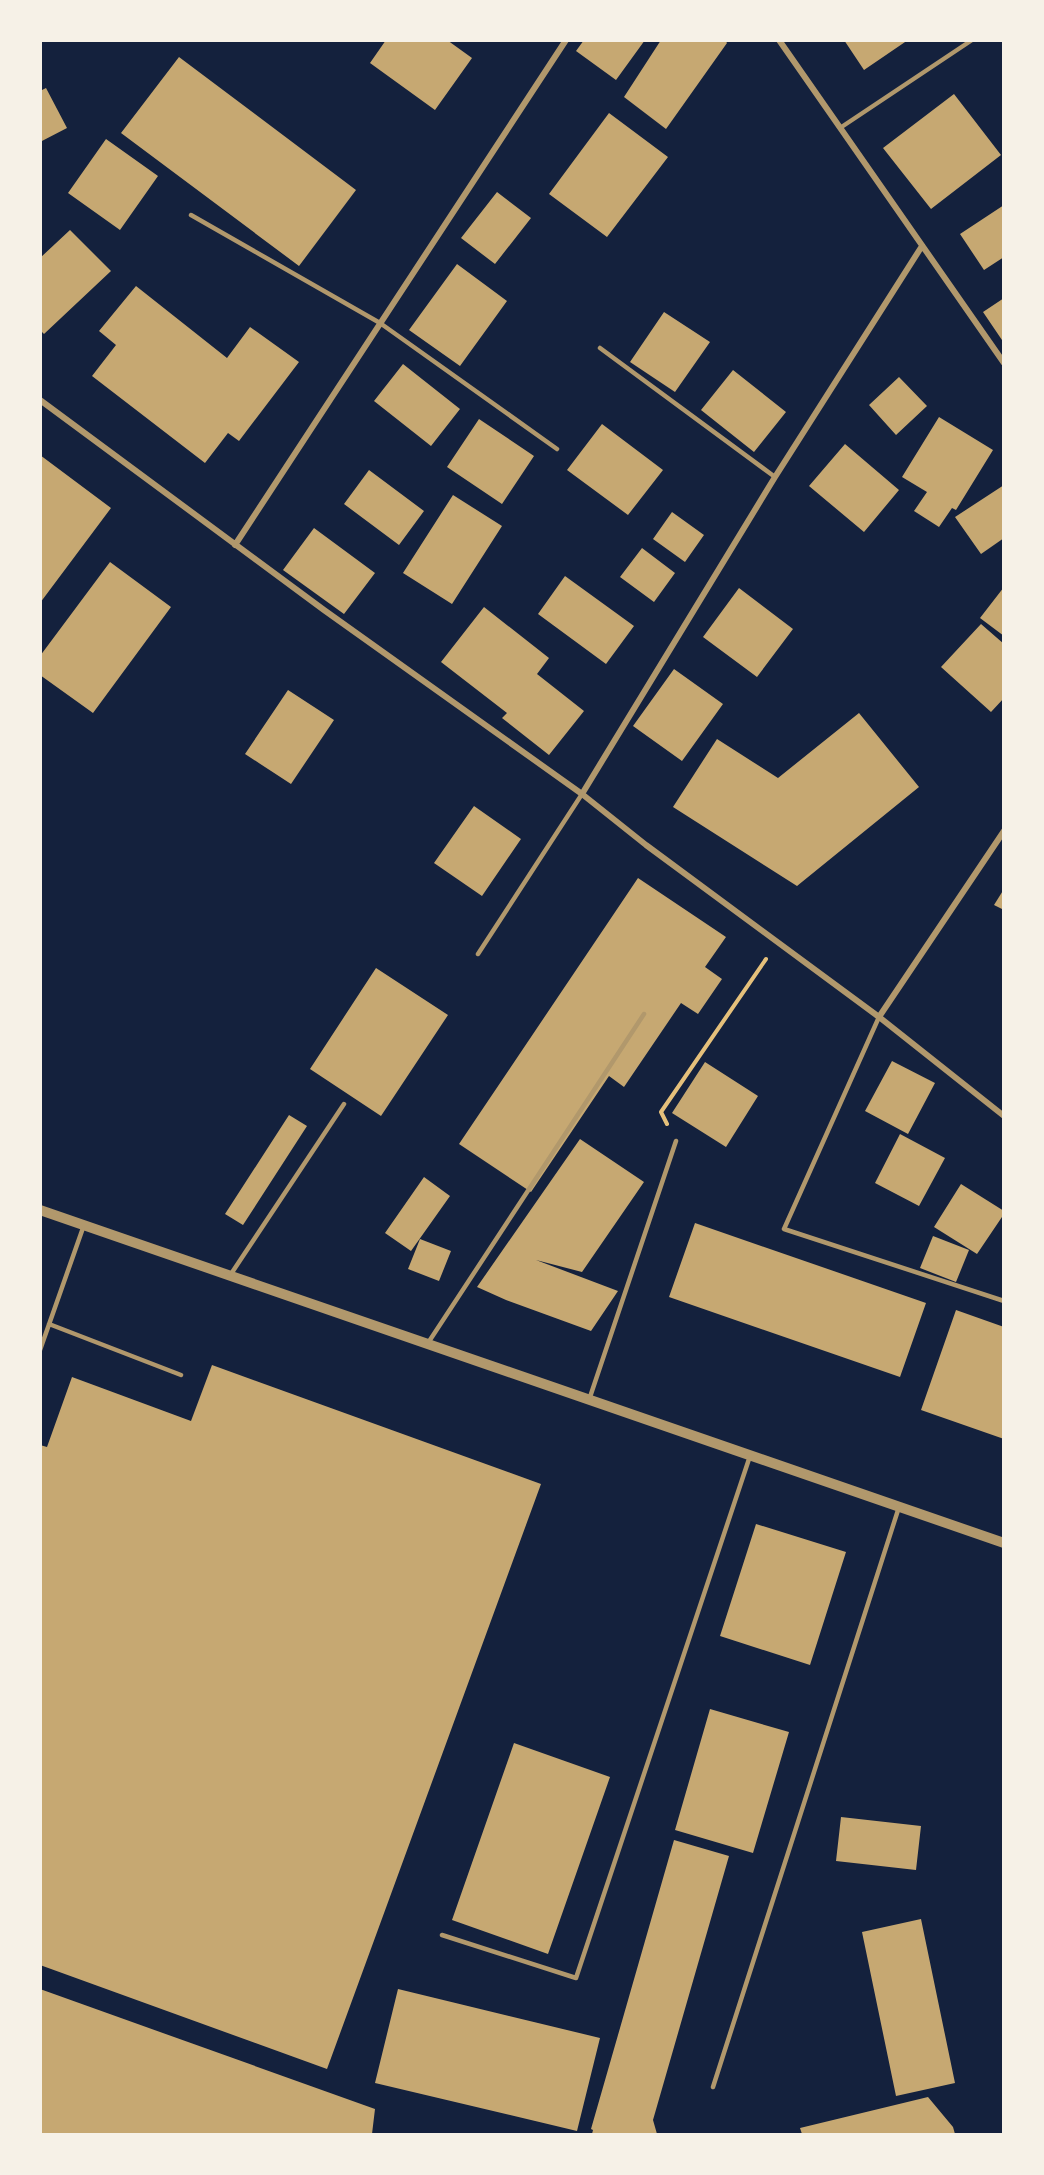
<svg xmlns="http://www.w3.org/2000/svg" width="1044" height="2175" font-family="Quicksand,sans-serif">
<style>
.building{fill:#c6a872}
.lines{fill:none;stroke-linecap:round;stroke-linejoin:round}
.path{stroke:#e5c07b;stroke-width:4}
.service{stroke:#b1986c;stroke-width:4.5}
.minor{stroke:#b1986c;stroke-width:6}
.tertiary{stroke:#b1986c;stroke-width:10}
</style>
<rect width="100%" height="100%" fill="#14213d"/>
<path class="building" d="M 386,40 L 447,40 L 472,58 L 435,110 L 370,63 Z
M 584,40 L 645,40 L 616,80 L 576,51 Z
M 661,40 L 725,40 L 727,43 L 666,129 L 624,97 Z
M 844,40 L 908,40 L 864,70 Z
M 179,57 L 356,190 L 299,266 L 121,133 Z
M 46,88 L 67,128 L 40,142 L 40,91 Z
M 954,94 L 1001,155 L 931,209 L 883,148 Z
M 609,113 L 668,157 L 607,237 L 549,194 Z
M 106,139 L 158,176 L 120,230 L 68,193 Z
M 497,192 L 531,218 L 495,264 L 461,238 Z
M 1004,205 L 1004,257 L 984,270 L 960,234 Z
M 70,230 L 111,271 L 44,334 L 40,330 L 40,258 Z
M 457,264 L 507,301 L 460,366 L 409,330 Z
M 136,286 L 227,358 L 250,327 L 299,362 L 239,441 L 228,433 L 205,463 L 92,376 L 116,345 L 99,331 Z
M 1004,298 L 1004,343 L 983,312 Z
M 664,312 L 710,342 L 675,392 L 630,362 Z
M 403,364 L 460,409 L 431,446 L 374,401 Z
M 733,370 L 786,412 L 754,452 L 701,410 Z
M 899,377 L 927,406 L 896,435 L 869,405 Z
M 939,417 L 993,450 L 956,510 L 952,508 L 939,527 L 914,511 L 927,492 L 902,477 Z
M 479,419 L 534,456 L 502,504 L 447,467 Z
M 602,424 L 663,470 L 628,515 L 567,470 Z
M 845,444 L 899,490 L 864,532 L 809,486 Z
M 40,455 L 111,508 L 40,603 Z
M 369,470 L 424,511 L 399,545 L 344,504 Z
M 1004,485 L 1004,538 L 981,554 L 955,517 Z
M 453,495 L 502,526 L 452,604 L 403,573 Z
M 672,512 L 704,535 L 685,562 L 653,539 Z
M 314,528 L 375,573 L 344,614 L 283,570 Z
M 642,548 L 675,573 L 654,602 L 620,577 Z
M 110,562 L 171,607 L 93,713 L 40,675 L 40,656 Z
M 565,576 L 634,626 L 606,664 L 538,614 Z
M 1004,587 L 1004,636 L 980,618 Z
M 739,588 L 793,629 L 757,677 L 703,637 Z
M 484,607 L 549,658 L 537,674 L 584,711 L 549,755 L 502,718 L 507,713 L 441,662 Z
M 981,624 L 1004,644 L 1004,698 L 991,712 L 941,667 Z
M 674,669 L 723,704 L 682,761 L 633,726 Z
M 288,690 L 334,720 L 291,784 L 245,754 Z
M 859,713 L 919,787 L 797,886 L 673,807 L 717,739 L 778,778 Z
M 474,806 L 521,839 L 482,896 L 434,863 Z
M 638,878 L 726,937 L 705,967 L 722,979 L 698,1014 L 681,1003 L 624,1087 L 609,1076 L 531,1192 L 459,1144 Z
M 1004,889 L 1004,910 L 994,905 Z
M 376,968 L 448,1015 L 381,1116 L 310,1069 Z
M 892,1061 L 935,1083 L 908,1134 L 865,1111 Z
M 705,1062 L 758,1096 L 726,1147 L 672,1113 Z
M 289,1115 L 307,1126 L 243,1225 L 225,1214 Z
M 900,1134 L 945,1158 L 919,1206 L 875,1183 Z
M 580,1139 L 644,1182 L 582,1272 L 536,1260 L 618,1291 L 591,1331 L 506,1300 L 477,1287 Z
M 424,1177 L 450,1196 L 411,1251 L 385,1233 Z
M 961,1184 L 1004,1211 L 1004,1214 L 977,1254 L 934,1227 Z
M 695,1223 L 926,1303 L 900,1377 L 669,1297 Z
M 933,1236 L 969,1250 L 956,1282 L 920,1268 Z
M 420,1239 L 451,1251 L 439,1281 L 408,1269 Z
M 956,1310 L 1004,1327 L 1004,1439 L 921,1410 Z
M 212,1365 L 541,1484 L 327,2069 L 40,1965 L 40,1445 L 47,1447 L 72,1377 L 191,1421 Z
M 756,1524 L 846,1552 L 810,1665 L 720,1636 Z
M 710,1709 L 789,1732 L 753,1853 L 675,1830 Z
M 514,1743 L 610,1777 L 548,1954 L 452,1920 Z
M 841,1817 L 921,1826 L 916,1870 L 836,1861 Z
M 674,1840 L 729,1856 L 653,2120 L 657,2134 L 592,2134 L 593,2130 L 591,2129 Z
M 921,1919 L 955,2083 L 896,2096 L 862,1932 Z
M 40,1989 L 375,2109 L 372,2134 L 40,2134 Z
M 398,1989 L 600,2038 L 577,2131 L 375,2083 Z
M 928,2097 L 953,2127 L 955,2134 L 802,2134 L 800,2128 Z"/>
<g class="lines">
<path class="path" d="M 667,1124 L 661,1112 L 766,959"/>
<path class="service" d="M 840,128 L 972,40
M 191,215 L 380,323 L 557,449
M 600,348 L 775,477
M 478,954 L 582,794
M 879,1017 L 784,1229 L 1004,1301
M 231,1274 L 344,1104
M 49,1324 L 181,1375
M 428,1343 L 644,1014
M 40,1350 L 84,1225
M 589,1400 L 676,1141
M 442,1935 L 576,1978 L 750,1456
M 713,2087 L 899,1507"/>
<path class="minor" d="M 779,40 L 1004,363
M 40,400 L 324,610 L 582,794 L 646,845 L 879,1017 L 1004,1116
M 235,545 L 566,40
M 582,794 L 775,477 L 922,246
M 879,1017 L 1004,831"/>
<path class="tertiary" d="M 40,1210 L 1004,1543"/>
</g>
<rect width="1044" height="2175" fill="none" stroke="#f6f1e7" stroke-width="84"/>
</svg>
